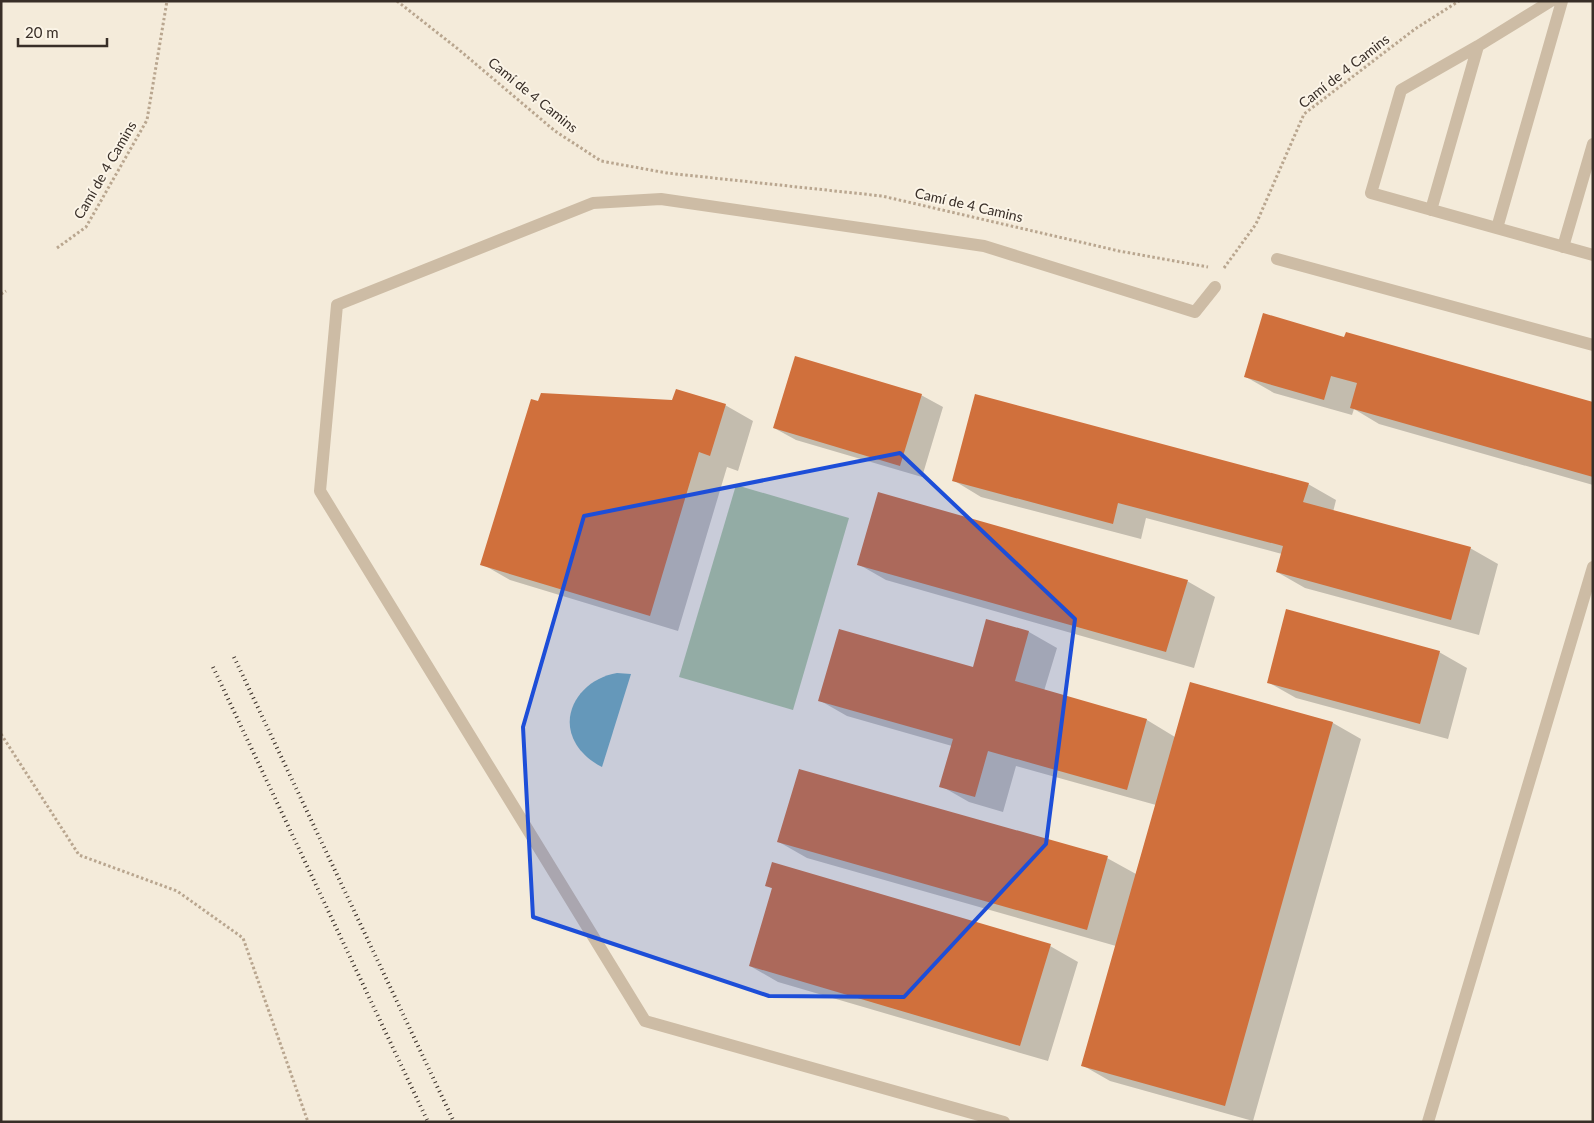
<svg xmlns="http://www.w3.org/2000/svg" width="1594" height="1123" font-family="Lato,sans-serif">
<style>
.green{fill:#b1c499}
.water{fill:#77aab3}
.shadow{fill:#0003}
.building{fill:#d0703c}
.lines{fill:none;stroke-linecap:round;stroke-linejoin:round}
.path{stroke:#b9a68f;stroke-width:3;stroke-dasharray:2.5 2.5;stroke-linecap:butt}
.service{stroke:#cdbca5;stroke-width:12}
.rail{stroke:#382e27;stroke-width:4;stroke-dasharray:1 4;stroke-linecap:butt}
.marked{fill:#1d4ed8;fill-opacity:0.2;stroke:#1d4ed8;stroke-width:4;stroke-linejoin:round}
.labels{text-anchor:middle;stroke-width:4;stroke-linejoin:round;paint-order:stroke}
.street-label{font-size:14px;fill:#382e27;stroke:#fbf4e7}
</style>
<rect width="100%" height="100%" fill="#f4ebda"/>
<path class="green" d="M 736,485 L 849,518 L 793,710 L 679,677 Z"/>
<path class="water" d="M 617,673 L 631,674 L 602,767 C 592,762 582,754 576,744 C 557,712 584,678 617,673 Z"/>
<path class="shadow" d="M 1345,338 L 1593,403 L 1593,485 L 1379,424 L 1354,409 L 1352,415 L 1274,393 L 1246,377 Z
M 921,395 L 943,407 L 922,477 L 796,440 L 774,428 Z
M 539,402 L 725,405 L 753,421 L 738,471 L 727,467 L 678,631 L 510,580 L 482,564 Z
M 953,480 L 1308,484 L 1336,500 L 1333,512 L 1470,548 L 1498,564 L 1479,635 L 1305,588 L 1277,572 L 1282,554 L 1146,518 L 1141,539 L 981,497 Z
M 858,564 L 1187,581 L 1215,597 L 1194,668 L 886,580 Z
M 987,620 L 1029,632 L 1057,648 L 1044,691 L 1147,720 L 1175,737 L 1191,684 L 1333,723 L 1361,739 L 1253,1121 L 1110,1081 L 1082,1065 L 1116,946 L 807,858 L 779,842 L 1107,858 L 1136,874 L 1156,805 L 1016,766 L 1003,812 L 969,802 L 941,786 L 952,746 L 847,716 L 819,700 L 974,668 Z
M 1439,652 L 1467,668 L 1448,739 L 1296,698 L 1268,682 Z
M 766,885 L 1050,946 L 1078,962 L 1048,1061 L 778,982 L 750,966 L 773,889 Z"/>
<path class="building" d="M 1263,313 L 1344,337 L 1346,332 L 1593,402 L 1593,477 L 1350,408 L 1357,383 L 1331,376 L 1324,400 L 1244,377 Z
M 795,356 L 922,394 L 900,466 L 773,428 Z
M 676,389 L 726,404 L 710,456 L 699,452 L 650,616 L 480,565 L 531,399 L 538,401 L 541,393 L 672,400 Z
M 975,394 L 1309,483 L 1303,502 L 1471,547 L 1451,620 L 1276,572 L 1283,546 L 1118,503 L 1113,524 L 952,481 Z
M 878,492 L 1188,580 L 1166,652 L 857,565 Z
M 1286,609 L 1440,651 L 1420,724 L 1267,683 Z
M 986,619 L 1029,631 L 1015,681 L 1147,719 L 1127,790 L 988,751 L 975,797 L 939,787 L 953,739 L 818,701 L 839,629 L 973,667 Z
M 1190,682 L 1333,722 L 1225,1106 L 1081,1066 Z
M 799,769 L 1108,856 L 1087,930 L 777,842 Z
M 772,862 L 1051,944 L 1020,1046 L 749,966 L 772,888 L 765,886 Z"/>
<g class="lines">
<path class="path" d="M 397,1 L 458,49 L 555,131 L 601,161 L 667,173 L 882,196 L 1119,251 L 1208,267
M 57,248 L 86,227 L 147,120 L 167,1
M 1224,268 L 1256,224 L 1304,114 L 1415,29 L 1459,1
M 1,294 L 6,291
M 1,734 L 79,855 L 177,891 L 243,938 L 308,1122"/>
<path class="service" d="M 1551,1 L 1478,46 L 1401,90 L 1371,193 L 1593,255
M 1431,210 L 1478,46
M 1497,228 L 1562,1
M 1563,247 L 1593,144
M 1277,259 L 1593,345
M 1004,1122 L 645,1021 L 320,491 L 337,305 L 593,203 L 661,199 L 984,246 L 1195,312 L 1215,287
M 1428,1122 L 1593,567"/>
<path class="rail" d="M 234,657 L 454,1122
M 213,667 L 428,1122"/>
</g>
<path class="marked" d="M 900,453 L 1075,619 L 1046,844 L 904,997 L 769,996 L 533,917 L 523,727 L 584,516 Z"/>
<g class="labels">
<g class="street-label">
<text transform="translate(1344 71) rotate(-38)" y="5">Camí de 4 Camins</text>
<text transform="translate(533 95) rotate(39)" y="5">Camí de 4 Camins</text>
<text transform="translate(105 170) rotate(-60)" y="5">Camí de 4 Camins</text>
<text transform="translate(969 205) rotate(13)" y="5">Camí de 4 Camins</text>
</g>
</g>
<rect width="1594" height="1123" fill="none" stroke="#382e27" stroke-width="5"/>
<path d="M18 38v8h89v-8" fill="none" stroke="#382e27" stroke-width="2.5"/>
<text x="25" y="38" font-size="15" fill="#382e27" stroke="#fbf4e7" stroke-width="4" paint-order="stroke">20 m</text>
</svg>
